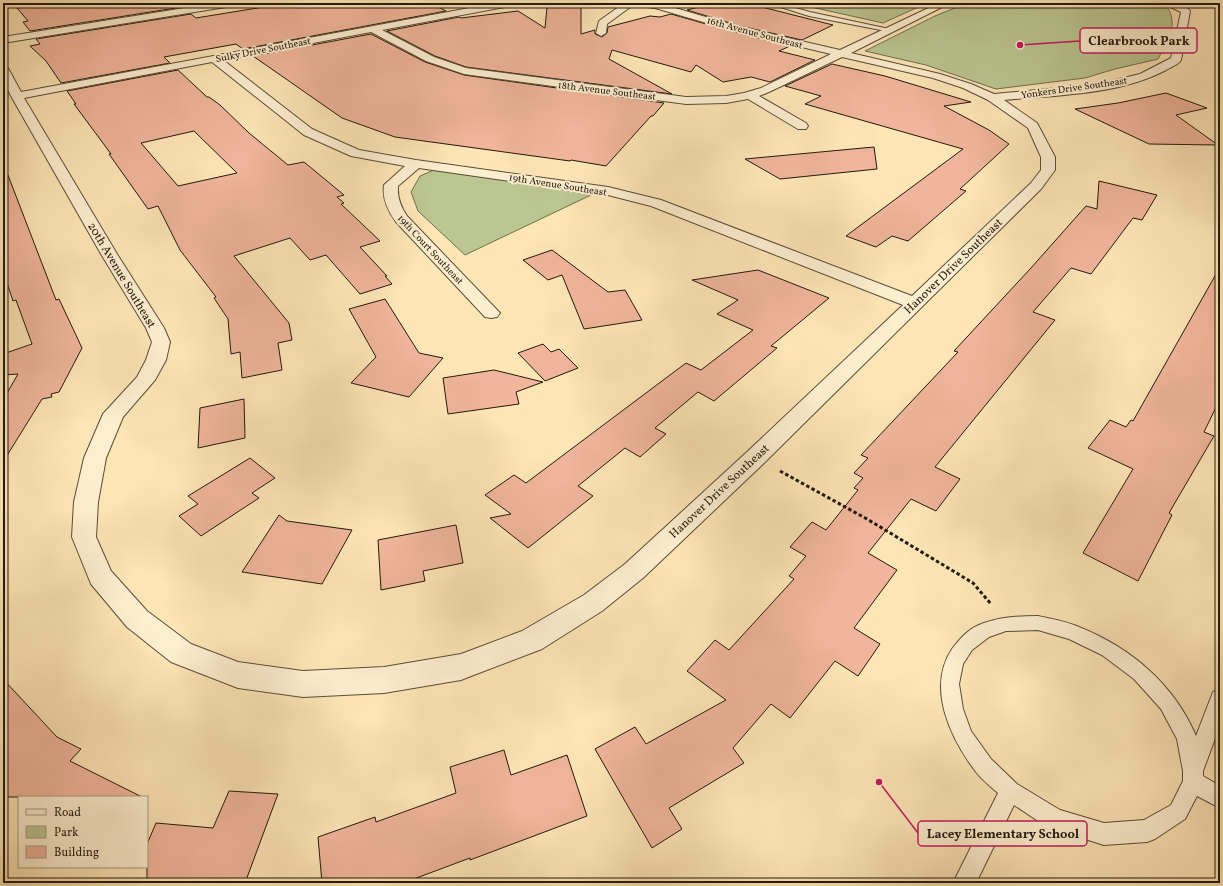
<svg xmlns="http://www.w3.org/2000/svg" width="1223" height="886" font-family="Vollkorn,serif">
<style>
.green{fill:#bbc691;stroke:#6e704f}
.building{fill:#f0b59a;stroke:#22190d;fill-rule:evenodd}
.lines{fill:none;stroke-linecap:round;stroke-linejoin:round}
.lane-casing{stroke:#594c37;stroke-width:2}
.street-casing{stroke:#594c37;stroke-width:2}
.path{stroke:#22190d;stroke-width:3;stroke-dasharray:3.5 2.5;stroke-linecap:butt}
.lane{fill:#feeed0;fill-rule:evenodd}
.street{fill:#feeed0;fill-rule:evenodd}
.labels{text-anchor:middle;stroke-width:4;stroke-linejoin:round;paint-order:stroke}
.far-street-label{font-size:10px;fill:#22190d;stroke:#feeed0}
.street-label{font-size:12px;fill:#22190d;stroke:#feeed0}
.leader{fill:none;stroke:#c2185b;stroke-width:1.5}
.callout-dot{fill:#c2185b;stroke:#feeed0;stroke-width:1.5}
.callout{fill:#feeed0;stroke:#c2185b;stroke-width:1.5}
.callout-label{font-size:13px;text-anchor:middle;font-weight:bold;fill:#22190d}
</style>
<rect width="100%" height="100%" fill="#fde5b6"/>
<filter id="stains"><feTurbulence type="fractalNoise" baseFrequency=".005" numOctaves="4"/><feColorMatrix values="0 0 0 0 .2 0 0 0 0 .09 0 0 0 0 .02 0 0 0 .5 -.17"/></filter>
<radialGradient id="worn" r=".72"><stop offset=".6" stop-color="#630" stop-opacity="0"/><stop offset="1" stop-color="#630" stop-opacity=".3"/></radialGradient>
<path class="green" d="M 793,3 L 927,3 L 883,23 Z
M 967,3 L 1162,3 C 1174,11 1174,26 1169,39 C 1167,46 1161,52 1158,59 L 1115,69 L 1085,78 L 996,89 L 926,65 L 865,51 L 935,16 Z
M 436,169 L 474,173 L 591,195 L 465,255 L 418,211 L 411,192 L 420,176 Z"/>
<path class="building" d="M 25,3 L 177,3 L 182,7 L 30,31 L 23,22 L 28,21 L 17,8 L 28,6 Z
M 288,3 L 431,3 L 446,11 L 243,49 L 236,44 L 164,57 L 170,63 L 61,83 L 46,61 L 30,46 L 40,44 L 36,39 L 191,14 L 196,18 Z
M 713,3 L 746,3 L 833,25 L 802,40 L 740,26 L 687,10 Z
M 547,7 L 581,7 L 581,34 L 595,30 L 595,34 L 602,37 L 607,33 L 608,27 L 650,16 L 660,17 L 671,14 L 734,32 L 790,46 L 779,51 L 815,60 L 770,82 L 751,77 L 723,82 L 696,65 L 691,72 L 612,50 L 609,59 L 672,94 L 466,67 L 435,56 L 387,31 L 459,17 L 461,18 L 518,11 L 545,28 Z
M 371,34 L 425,62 L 464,75 L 664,103 L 653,116 L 651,116 L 606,166 L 571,160 L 570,161 L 395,137 L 342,118 L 253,56 Z
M 832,64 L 885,76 L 971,102 L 944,106 L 989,130 L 1009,144 L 960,189 L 966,191 L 908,241 L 892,236 L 876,247 L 846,236 L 963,149 L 805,104 L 821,96 L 785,86 Z
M 178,70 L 207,97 L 209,97 L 220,105 L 249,133 L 288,165 L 304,162 L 344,195 L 337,197 L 344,203 L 341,204 L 380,241 L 360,247 L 387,276 L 385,276 L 392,284 L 360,294 L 326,255 L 310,260 L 290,238 L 234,256 L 289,323 L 292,340 L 278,343 L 282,370 L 242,378 L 240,352 L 231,354 L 228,319 L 214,298 L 216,297 L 180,250 L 158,206 L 148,209 L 109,154 L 111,154 L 74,104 L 76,104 L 67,91 ZM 194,131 L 237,173 L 178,186 L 141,143 Z
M 1166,93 L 1207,108 L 1176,115 L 1218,145 L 1149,144 L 1075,109 L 1118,103 Z
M 874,147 L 877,169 L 780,179 L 745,159 Z
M 3,170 L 6,170 L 56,300 L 59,299 L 82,348 L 59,392 L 51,394 L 52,397 L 42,399 L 3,462 L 3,400 L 18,374 L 3,375 L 3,354 L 32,344 L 16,300 L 13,301 L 3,271 Z
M 1099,181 L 1157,195 L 1142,220 L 1133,218 L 1091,274 L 1071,268 L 1033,312 L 1055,320 L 935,467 L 960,479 L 936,511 L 911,499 L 868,553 L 897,570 L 854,628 L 880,644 L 858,676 L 835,661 L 790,718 L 771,704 L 733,748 L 744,763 L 669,808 L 682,829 L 652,848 L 595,749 L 635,727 L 646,744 L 726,700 L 687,671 L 715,640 L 729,650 L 794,579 L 789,576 L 806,556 L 790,547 L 812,522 L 826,530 L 858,490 L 854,488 L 863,478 L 854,473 L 868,458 L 861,455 L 958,352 L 954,351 L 1031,268 L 1086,206 L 1097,209 Z
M 552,250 L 608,292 L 625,290 L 642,320 L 584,329 L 562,275 L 548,280 L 523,260 Z
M 1220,267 L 1220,399 L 1204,432 L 1214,436 L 1169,513 L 1172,515 L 1138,581 L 1083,553 L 1133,469 L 1088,448 L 1110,420 L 1126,427 L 1131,420 L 1133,421 Z
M 758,270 L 829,298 L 771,346 L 777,348 L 714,401 L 698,392 L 655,428 L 666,434 L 640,457 L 625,448 L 578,486 L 593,496 L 528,548 L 490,518 L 511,514 L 485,495 L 514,475 L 526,483 L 686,363 L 701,370 L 753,330 L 717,314 L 738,300 L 692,280 Z
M 385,299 L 419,353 L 443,358 L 409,397 L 351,383 L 376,357 L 349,309 Z
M 543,344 L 551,352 L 559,349 L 578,368 L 545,381 L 518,353 Z
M 494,370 L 543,382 L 516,392 L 519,404 L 448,414 L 443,378 Z
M 244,399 L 245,438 L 198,448 L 200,408 Z
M 250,458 L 275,478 L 252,493 L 259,498 L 201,536 L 179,516 L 198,504 L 188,496 Z
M 279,515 L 287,521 L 352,530 L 322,584 L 242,572 Z
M 456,525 L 463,563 L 423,571 L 425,581 L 381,590 L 378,540 Z
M 3,679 L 57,737 L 81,749 L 70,761 L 142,797 L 3,797 Z
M 504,750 L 511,775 L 567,755 L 587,816 L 470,860 L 470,858 L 403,883 L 322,883 L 318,837 L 375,817 L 376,822 L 456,793 L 450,767 Z
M 229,791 L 278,794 L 245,883 L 147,883 L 147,844 L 156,823 L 213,828 Z"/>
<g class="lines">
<g class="lane-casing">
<path id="lane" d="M 768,3 L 777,3 L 810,12 L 894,30 L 891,32 L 809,16 Z
M 1038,616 C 1052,619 1066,621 1079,627 C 1131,648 1174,684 1196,736 L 1213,692 L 1220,689 L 1220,725 L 1203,771 L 1203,776 L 1220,786 L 1220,808 L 1197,796 L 1185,819 L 1155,839 L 1147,842 L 1104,845 L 1047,827 L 1014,805 L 976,883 L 953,883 L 998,793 C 991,787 982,780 976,772 C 951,739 926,688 952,649 C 959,640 967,630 979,625 C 998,617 1017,616 1038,616 ZM 1038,630 L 1069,639 L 1102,655 L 1134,679 L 1161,709 L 1177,739 L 1183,771 L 1183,781 L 1171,805 L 1144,820 L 1104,823 L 1060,810 L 1017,784 L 991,759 L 971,731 L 963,709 L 959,684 L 963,664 L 972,650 L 989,637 L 1006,631 Z"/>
</g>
<g class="street-casing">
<path id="street" d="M 216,3 L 236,3 L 232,6 L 3,43 L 3,37 Z
M 496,3 L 514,3 L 510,6 L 382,30 L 434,57 L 466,68 L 686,97 L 726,96 L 744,93 L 761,88 L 831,54 L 734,31 L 655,8 L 633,5 L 607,24 L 606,33 L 601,36 L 596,33 L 599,21 L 624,3 L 658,3 L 740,27 L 840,50 L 939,3 L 950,3 L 851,53 L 940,74 L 971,84 L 994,94 L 1080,86 L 1115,80 L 1140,74 L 1171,58 L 1181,12 L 1162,3 C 1172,3 1183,2 1190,11 L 1181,60 C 1178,65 1171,67 1166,70 C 1119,95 1056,95 1004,100 L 1037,123 L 1055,157 L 1055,170 L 1041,189 L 763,464 L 643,578 L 602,611 L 542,649 L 471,676 L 461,680 L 384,693 L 303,697 L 238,688 L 171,662 L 127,627 L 91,584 L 72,537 L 74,502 L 84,458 L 103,414 L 137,377 L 146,360 L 152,342 L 146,328 L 101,254 L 11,96 L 3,79 L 3,65 L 8,68 L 21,92 ZM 371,32 L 426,61 L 464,74 L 686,104 L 726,103 L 748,99 L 798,129 L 806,129 L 808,126 L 806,123 L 759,96 L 769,92 L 842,57 L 933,78 L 963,88 L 988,100 L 1028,128 L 1041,157 L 1041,170 L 1031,183 L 912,296 L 661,200 L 608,187 L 416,160 L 359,150 L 312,129 L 223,60 ZM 212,62 L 304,135 L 351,156 L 405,166 L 384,185 C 382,199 388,211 396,222 L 485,317 L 491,318 L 497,317 L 500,313 L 407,216 C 401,207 397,198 398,186 L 419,168 L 608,195 L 651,206 L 903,305 L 747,452 L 625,564 L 584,595 L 522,631 L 461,654 L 384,667 L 303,671 L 238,662 L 191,644 L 147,611 L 111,571 L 96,537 L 98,502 L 106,458 L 123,417 L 155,380 L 166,360 L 170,342 L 164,328 L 117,254 L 24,98 Z"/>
</g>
<path class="path" d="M 780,471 L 867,519 L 973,583 L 991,604"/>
<use href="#lane" class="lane"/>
<use href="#street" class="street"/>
</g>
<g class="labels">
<g class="far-street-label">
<text transform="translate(755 32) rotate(15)" y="4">16th Avenue Southeast</text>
<text transform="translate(263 49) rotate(-11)" y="4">Sulky Drive Southeast</text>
<text transform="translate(1074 87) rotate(-8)" y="4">Yonkers Drive Southeast</text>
<text transform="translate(607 90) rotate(7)" y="4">18th Avenue Southeast</text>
<text transform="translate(558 184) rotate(9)" y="4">19th Avenue Southeast</text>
<text transform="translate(431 249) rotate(47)" y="4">19th Court Southeast</text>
</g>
<g class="street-label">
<text transform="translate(953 266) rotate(-44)" y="4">Hanover Drive Southeast</text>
<text transform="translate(122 275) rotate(59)" y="4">20th Avenue Southeast</text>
<text transform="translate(719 491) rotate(-43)" y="4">Hanover Drive Southeast</text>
</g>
</g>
<path class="leader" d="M1020 45L1080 41M879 782L918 833"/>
<g class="callout-dot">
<circle cx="1020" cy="45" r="4"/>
<circle cx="879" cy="782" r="4"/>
</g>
<g class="callout">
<rect x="1080" y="28" width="117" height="25" rx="4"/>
<rect x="918" y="821" width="169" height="25" rx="4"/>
</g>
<g class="callout-label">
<text x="1139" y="45">Clearbrook Park</text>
<text x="1003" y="838">Lacey Elementary School</text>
</g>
<rect width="1223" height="886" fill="none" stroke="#fde5b6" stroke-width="16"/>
<rect x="4" y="4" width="1215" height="878" fill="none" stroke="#22190d" stroke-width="2"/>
<rect x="8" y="8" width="1207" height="870" fill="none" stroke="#22190d"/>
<rect x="18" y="796" width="130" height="72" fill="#feeed0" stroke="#a69982"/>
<rect x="26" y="809" width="20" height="6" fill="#feeed0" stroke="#a69982"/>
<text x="54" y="816" font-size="12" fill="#22190d">Road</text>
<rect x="26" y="826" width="20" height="12" fill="#bbc691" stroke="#a69982"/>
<text x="54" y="836" font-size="12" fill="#22190d">Park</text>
<rect x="26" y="846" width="20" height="12" fill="#f0b59a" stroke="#a69982"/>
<text x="54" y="856" font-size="12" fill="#22190d">Building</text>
<rect width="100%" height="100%" filter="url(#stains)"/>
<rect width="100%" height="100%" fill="url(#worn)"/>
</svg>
